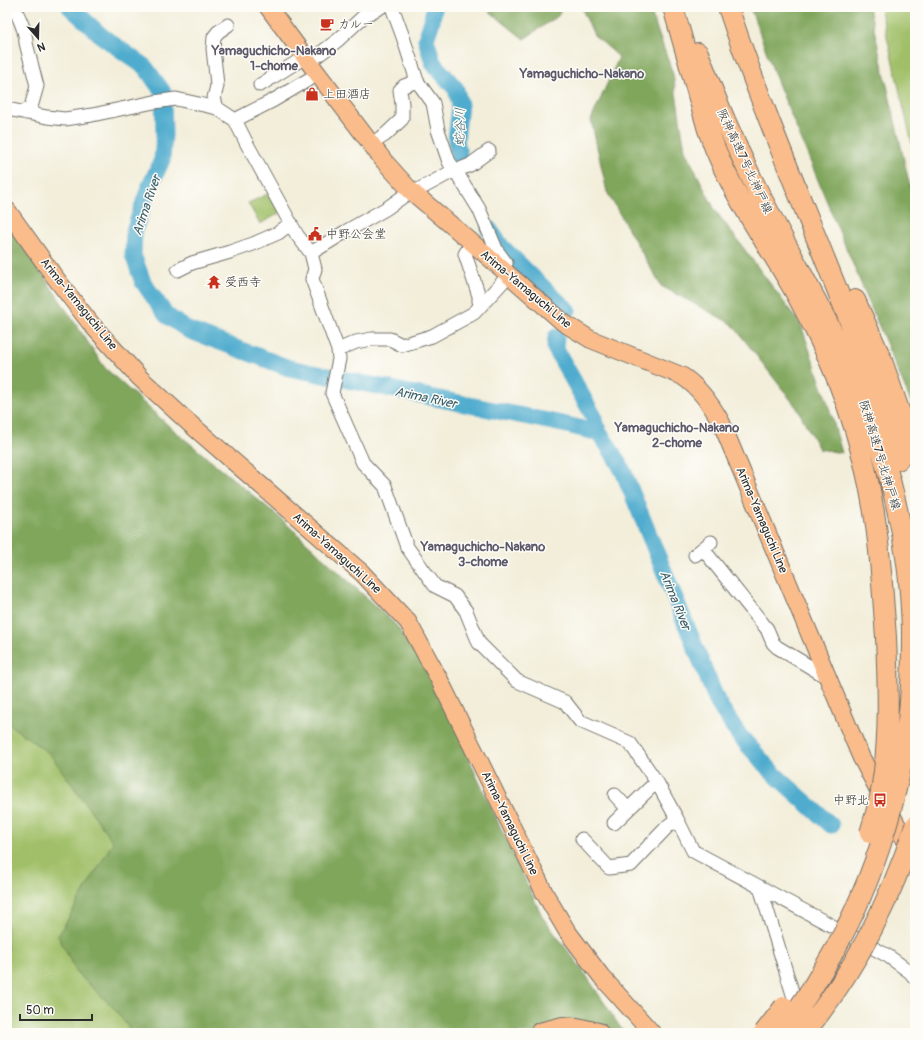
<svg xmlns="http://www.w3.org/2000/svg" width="922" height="1040" font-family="Pangolin,'Klee One',sans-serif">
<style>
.green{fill:#a0bf67;stroke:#667549}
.forest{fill:#80a65c;stroke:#566844}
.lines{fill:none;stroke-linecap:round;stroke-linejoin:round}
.river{stroke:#50acce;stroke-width:17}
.minor-casing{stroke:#716f68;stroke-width:15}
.major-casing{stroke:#716f68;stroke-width:19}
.highway-casing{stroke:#716f68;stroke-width:22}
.minor{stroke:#fff;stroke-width:13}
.major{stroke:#fabc8b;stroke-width:17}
.highway{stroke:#fabc8b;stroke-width:20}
.highway-bridge-casing{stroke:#716f68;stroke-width:22;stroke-linecap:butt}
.highway-bridge{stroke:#fabc8b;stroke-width:20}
.labels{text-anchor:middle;stroke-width:3;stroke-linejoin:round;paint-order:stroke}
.poi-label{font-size:12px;fill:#2b2b2b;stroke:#fdfcf7;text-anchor:start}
.street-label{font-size:12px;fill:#2b2b2b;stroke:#fdfcf7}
.neighbourhood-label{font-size:13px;font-weight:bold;fill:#5b586a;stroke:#fdfcf7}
.water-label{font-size:13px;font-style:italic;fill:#3a5f6c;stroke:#fdfcf7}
</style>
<rect width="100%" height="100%" fill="#fdfcf7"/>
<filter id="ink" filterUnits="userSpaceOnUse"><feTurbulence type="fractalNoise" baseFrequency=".025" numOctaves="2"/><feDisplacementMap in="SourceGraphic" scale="8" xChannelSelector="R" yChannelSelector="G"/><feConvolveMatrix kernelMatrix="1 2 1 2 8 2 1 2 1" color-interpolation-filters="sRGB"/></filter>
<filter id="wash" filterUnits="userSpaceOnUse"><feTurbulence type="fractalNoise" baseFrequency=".012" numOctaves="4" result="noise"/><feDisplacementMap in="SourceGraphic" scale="16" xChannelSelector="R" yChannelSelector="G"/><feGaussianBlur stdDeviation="0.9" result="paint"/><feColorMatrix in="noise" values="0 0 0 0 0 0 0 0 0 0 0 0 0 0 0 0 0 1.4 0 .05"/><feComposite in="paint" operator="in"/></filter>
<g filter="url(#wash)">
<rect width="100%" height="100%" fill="#f3eeda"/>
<path class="green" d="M 880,7 L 915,7 L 915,157 Z
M 270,193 L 280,213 L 260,224 L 248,203 Z
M 7,659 L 243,1033 L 7,1033 Z"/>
<path class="forest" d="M 484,7 L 562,7 L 558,16 L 524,39 Z
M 581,7 L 649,7 L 673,74 L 685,150 L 715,210 L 801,325 L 829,407 L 842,453 L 819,449 L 797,408 L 732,324 L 661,286 L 607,192 L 591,120 L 619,57 L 594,35 Z
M 750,7 L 869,7 L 915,208 L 915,412 L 839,231 L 777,81 Z
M 7,223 L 43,275 L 105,368 L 170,427 L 278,516 L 396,625 L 444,696 L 476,775 L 543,918 L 584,972 L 624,1033 L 133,1033 L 112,1006 L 77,973 L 58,936 L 113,842 L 50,754 L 7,723 Z"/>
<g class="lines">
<path class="river" d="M 70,7 L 103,37 L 145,67 L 163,92 L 164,135 L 162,160 L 149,188 L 134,231 L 133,255 L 143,282 L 166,315 L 188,330 L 289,368 L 567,425 L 599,433 L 609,447 L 623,471 L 718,703 L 739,735 L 772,772 L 831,825
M 434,7 L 432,21 L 426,39 L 433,63 L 456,89 L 460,105 L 456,140 L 460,162
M 489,229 L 502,247 L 554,298 L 568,310
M 556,337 L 555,348 L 594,417 L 599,433"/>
</g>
</g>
<g filter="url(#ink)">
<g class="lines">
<g class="minor-casing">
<path id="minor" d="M 14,7 C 19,18 26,30 26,43 L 37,86 L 31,107 L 27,110 L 26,113
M 392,7 L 403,37 L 417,81 L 433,103 L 438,130 L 449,162 L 455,170 L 479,209 L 497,251 L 506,263 L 502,270
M 309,62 L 338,40 L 365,15 L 381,7
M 260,85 L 305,57
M 217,108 L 214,98 L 217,86 L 216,75 L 213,49 L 214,37 L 218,32 L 228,25
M 7,109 L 47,117 L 65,119 L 92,115 L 154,102 L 176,99 L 217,108 L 235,120 L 247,144 L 297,235 L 311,253 L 315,269 L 312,279 L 338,350 L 339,359 L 332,393 L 363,463 L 385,486 L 407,547 L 435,586 L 455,596 L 466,611 L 479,643 L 517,681 L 565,702 L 580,721 L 630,743 L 658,784 L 677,819 L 693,851 L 888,956 L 910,972 L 915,978
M 235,120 L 274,100 L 318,74
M 371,144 L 385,135 L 402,119 L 402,104 L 400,90 L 404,86 L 417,81
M 472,243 L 465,254 L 479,296 L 479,301 L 481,305
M 311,253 L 345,232 L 387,208 L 411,191 L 418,190 L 455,170 L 460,169 L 470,165 L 489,151
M 178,270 L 192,263 L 230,252 L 253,244 L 278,233 L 291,223
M 338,350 L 356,342 L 372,339 L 390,339 L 402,345 L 432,336 L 474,313 L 509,275
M 703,549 L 767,629 L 773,643 L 777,647 L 827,677
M 695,555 L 711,542
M 615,795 L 628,809
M 614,823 L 650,788 L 658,784
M 582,839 L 609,868 L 631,865 L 668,826 L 677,819
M 760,887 L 799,1014"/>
</g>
<g class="major-casing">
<path id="major" d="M 268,7 L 305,57 L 384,161 L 411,191 L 469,240 L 564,323 L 590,339 L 682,376 C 699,387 711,404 721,422 L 861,757 L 915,859
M 7,210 L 54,276 L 92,325 L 140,378 L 188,422 L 362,573 L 408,622 L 438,677 L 545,894 L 567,931 L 601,976 L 652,1033"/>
</g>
<g class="highway-casing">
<path id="highway" d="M 673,7 L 708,130 C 717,156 730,183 744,207 C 762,239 784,270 801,303 C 838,370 864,444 875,519 C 881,558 883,598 886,637
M 728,7 C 761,106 802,201 840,297 C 862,351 882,405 898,460
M 698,53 C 714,95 732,138 752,179 C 794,264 846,345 877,436 C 890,476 900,516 906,557 C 910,581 911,605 912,629
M 855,300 L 881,358 L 915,456
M 540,1033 L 563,1027 L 577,1028 L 598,1033"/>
</g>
<use href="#minor" class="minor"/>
<use href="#major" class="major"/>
<use href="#highway" class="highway"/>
<g class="highway-bridge-casing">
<path id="highway-bridge" d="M 870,833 C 875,817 880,801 882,785 C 890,736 888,686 886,637
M 764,1033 L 784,1007
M 781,1033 C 794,1015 807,997 818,978 C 870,896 902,797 910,701 C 912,677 912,653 912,629
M 804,1033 C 855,972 890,901 915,826"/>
</g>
<use href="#highway-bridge" class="highway-bridge"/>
</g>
</g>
<defs>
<g id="cafe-bare" transform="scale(1.08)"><path d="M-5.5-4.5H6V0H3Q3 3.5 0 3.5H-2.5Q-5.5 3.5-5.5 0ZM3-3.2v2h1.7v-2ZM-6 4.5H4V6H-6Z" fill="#c8321e" stroke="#fdfcf7" stroke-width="2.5" paint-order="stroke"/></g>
<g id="shop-bare" transform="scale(1.08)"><path d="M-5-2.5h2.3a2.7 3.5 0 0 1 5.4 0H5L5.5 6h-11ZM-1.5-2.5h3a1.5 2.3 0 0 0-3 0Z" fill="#c8321e" stroke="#fdfcf7" stroke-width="2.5" paint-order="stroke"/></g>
<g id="civic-bare" transform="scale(1.08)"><path d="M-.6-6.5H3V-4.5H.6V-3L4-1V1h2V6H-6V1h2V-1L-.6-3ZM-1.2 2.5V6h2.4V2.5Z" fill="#c8321e" stroke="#fdfcf7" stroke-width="2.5" paint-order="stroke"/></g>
<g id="temple-bare" transform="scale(1.08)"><path d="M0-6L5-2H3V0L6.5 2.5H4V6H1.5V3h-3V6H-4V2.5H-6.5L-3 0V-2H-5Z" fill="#c8321e" stroke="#fdfcf7" stroke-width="2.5" paint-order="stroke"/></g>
<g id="bus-bare" transform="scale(1.08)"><path d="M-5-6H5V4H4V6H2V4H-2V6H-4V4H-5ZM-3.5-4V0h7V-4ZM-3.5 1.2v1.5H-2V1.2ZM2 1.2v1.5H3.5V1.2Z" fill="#c8321e" stroke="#fdfcf7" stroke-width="2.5" paint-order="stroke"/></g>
</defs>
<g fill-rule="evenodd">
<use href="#cafe-bare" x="327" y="24"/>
<use href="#shop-bare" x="312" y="94"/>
<use href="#civic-bare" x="315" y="234"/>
<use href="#temple-bare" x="214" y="282"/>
<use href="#bus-bare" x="880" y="800"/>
</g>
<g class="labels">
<g class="poi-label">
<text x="338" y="28">カルー</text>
<text x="323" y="98">上田酒店</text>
<text x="326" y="238">中野公会堂</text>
<text x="225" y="286">受西寺</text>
<text x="869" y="804" text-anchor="end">中野北</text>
</g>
<g class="street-label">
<text transform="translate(745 161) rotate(65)" y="4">阪神高速7号北神戸線</text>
<text transform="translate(526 289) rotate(40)" y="4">Arima-Yamaguchi Line</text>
<text transform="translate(79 304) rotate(51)" y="4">Arima-Yamaguchi Line</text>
<text transform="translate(880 455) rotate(73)" y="4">阪神高速7号北神戸線</text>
<text transform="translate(762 520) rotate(67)" y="4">Arima-Yamaguchi Line</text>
<text transform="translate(337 553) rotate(42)" y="4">Arima-Yamaguchi Line</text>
<text transform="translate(510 823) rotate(64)" y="4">Arima-Yamaguchi Line</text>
</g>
<g class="neighbourhood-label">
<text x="274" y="55">Yamaguchicho-Nakano<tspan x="274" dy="15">1-chome</tspan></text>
<text x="582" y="78">Yamaguchicho-Nakano</text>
<text x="677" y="432">Yamaguchicho-Nakano<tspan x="677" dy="15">2-chome</tspan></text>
<text x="483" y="551">Yamaguchicho-Nakano<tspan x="483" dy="15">3-chome</tspan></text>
</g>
<g class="water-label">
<text transform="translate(459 127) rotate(-89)" y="5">蛇谷川</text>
<text transform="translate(146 205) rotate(-71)" y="5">Arima River</text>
<text transform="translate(426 397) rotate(12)" y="5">Arima River</text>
<text transform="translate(676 600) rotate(68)" y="5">Arima River</text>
</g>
</g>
<rect width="922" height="1040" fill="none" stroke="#fdfcf7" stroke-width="24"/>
<g transform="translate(38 38) rotate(160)" stroke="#fdfcf7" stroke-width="3" paint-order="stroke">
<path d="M0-3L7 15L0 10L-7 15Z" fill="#2b2b2b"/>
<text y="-6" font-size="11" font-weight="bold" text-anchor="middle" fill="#2b2b2b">N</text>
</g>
<path d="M20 1014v6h72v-6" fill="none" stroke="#2b2b2b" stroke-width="2"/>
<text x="26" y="1014" font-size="12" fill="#2b2b2b" stroke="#fdfcf7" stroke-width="3" paint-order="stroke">50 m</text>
</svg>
